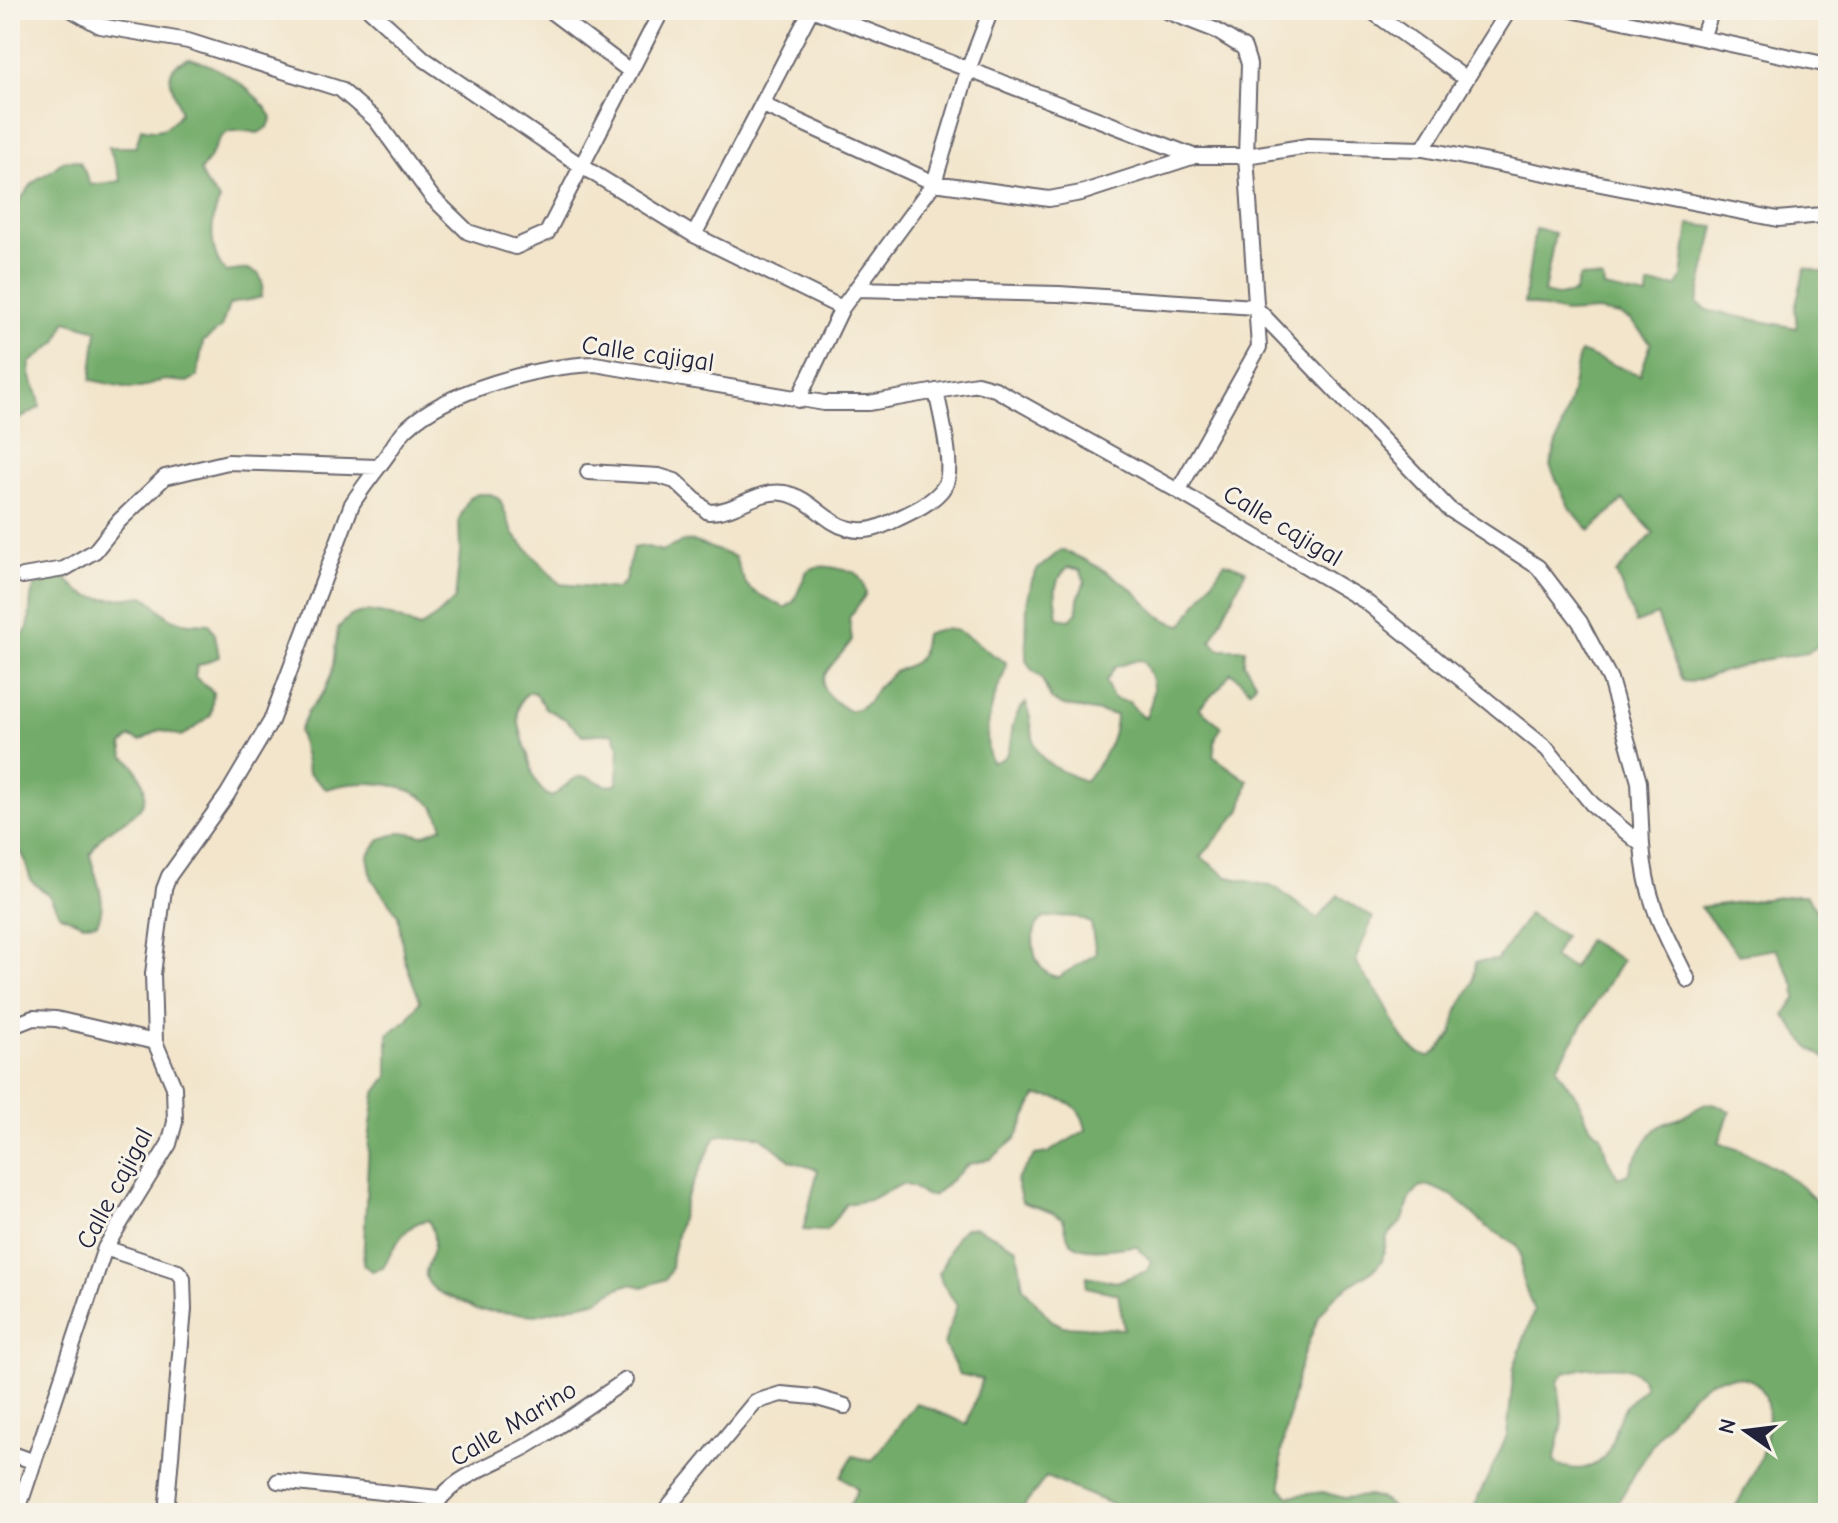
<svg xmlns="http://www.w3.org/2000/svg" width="1838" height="1523" font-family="'Comic Neue',sans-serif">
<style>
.forest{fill:#73ac6a;stroke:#4a6752;stroke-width:2;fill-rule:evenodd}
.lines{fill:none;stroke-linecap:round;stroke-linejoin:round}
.minor-casing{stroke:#6b666d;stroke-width:18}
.minor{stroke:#fff;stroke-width:14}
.labels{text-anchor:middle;stroke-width:6;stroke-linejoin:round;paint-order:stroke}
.street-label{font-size:26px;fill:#22223b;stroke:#f7f3e8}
</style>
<rect width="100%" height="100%" fill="#f7f3e8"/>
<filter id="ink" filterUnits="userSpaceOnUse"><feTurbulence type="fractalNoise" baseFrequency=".0125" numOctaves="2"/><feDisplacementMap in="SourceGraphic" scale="16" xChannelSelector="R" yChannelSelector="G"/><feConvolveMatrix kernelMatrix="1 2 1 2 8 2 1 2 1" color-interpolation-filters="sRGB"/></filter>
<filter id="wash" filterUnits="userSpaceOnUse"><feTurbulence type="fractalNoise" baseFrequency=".006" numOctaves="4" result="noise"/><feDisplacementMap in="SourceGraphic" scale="32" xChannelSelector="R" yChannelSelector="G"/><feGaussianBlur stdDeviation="1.8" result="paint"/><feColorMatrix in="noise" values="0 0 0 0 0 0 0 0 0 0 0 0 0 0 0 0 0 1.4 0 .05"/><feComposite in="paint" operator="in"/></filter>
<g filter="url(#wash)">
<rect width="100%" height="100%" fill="#f2e5cb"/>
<path class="forest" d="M 189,58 C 218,65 257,91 272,117 L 268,127 L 258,133 C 211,124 224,143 200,171 L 205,183 L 220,200 C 209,221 209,254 226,272 L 248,269 L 259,274 L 263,285 L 261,297 C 249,302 240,299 229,305 L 221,328 L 203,342 L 197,377 L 187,382 L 164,380 L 141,388 L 129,388 L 91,380 L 97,330 L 66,321 L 57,342 L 30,363 C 28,383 40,389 40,407 L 20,419 L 10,431 L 10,211 C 21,202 26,190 35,181 C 40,176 47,175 52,170 C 62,162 66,157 80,162 L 91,185 L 121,181 L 109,147 L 136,147 L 141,128 C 161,133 168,129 180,113 C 177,89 155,71 189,58 Z
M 1689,224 L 1715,227 L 1697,303 L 1710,311 L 1797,328 L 1795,308 L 1805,268 L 1828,273 C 1828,291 1821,347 1828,357 L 1828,635 L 1821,644 L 1807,653 L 1762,660 L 1690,682 L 1683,681 L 1678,672 L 1657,615 L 1636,623 L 1616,573 L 1654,533 L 1623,500 L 1590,531 L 1569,507 L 1550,466 C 1557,445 1562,424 1569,403 C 1575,386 1574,369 1580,352 L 1640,375 L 1651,343 L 1630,320 L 1620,315 L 1598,311 L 1565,313 L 1524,303 L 1535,229 L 1555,233 L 1544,293 L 1557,296 L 1574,293 L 1580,276 L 1603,279 L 1604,288 L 1647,297 L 1648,285 L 1677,286 L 1682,277 Z
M 478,494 L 491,494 L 500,500 L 514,535 L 560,584 L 618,589 L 625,581 L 633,548 L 644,546 L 662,551 L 682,542 L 693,541 L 735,557 C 748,598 751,588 785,608 L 794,601 L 807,571 C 824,562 839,569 856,573 L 863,583 L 866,594 L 849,618 L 852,640 C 830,672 801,682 849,711 L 860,708 L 869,701 L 878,687 L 894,672 L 914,663 L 921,656 L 925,634 C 964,617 977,650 1006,662 C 1006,675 1000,681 996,693 C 989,714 982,742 992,762 C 1023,758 1000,726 1026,703 C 1031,716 1031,728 1034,742 C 1039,765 1065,772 1084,781 C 1101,766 1116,738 1116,715 L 1061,705 L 1051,699 L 1041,677 L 1032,670 L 1026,660 L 1027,603 L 1032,580 L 1037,570 L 1061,550 C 1084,558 1108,572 1128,586 C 1148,601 1156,622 1183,625 L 1225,562 L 1246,570 L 1211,641 L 1219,649 L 1245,649 L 1244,663 L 1256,683 L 1250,690 L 1231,672 L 1220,687 L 1199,708 L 1222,727 L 1216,736 L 1213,756 L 1248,781 L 1241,810 L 1201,857 L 1228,877 L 1275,887 L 1317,919 L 1338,895 L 1373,918 L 1356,959 C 1361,977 1378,989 1386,1006 C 1396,1027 1405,1051 1429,1057 L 1438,1051 L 1452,1034 L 1457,1012 L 1473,983 L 1476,962 L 1497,960 L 1529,914 L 1564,936 L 1553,958 L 1573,968 L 1587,940 L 1622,960 L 1557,1067 C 1562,1079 1569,1086 1576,1096 C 1586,1110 1584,1126 1601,1135 L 1607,1158 L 1618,1178 L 1628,1174 C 1633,1161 1649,1133 1660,1126 C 1668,1121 1677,1120 1684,1116 C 1703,1106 1708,1095 1730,1112 L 1719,1143 C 1762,1156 1800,1179 1828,1215 L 1828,1513 L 1732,1513 C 1752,1476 1772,1448 1767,1404 C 1766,1392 1758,1381 1745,1378 C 1733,1376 1714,1377 1704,1385 C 1665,1414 1642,1463 1617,1504 L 1614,1513 L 1471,1513 L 1507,1436 L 1514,1367 L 1534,1311 L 1522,1279 L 1521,1256 L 1517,1245 L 1487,1227 L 1453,1196 L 1430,1186 L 1419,1188 L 1411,1196 L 1403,1220 L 1387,1237 L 1382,1261 L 1374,1269 L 1335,1296 L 1319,1316 L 1302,1358 L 1293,1395 L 1281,1453 L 1281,1488 L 1289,1496 L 1323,1492 L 1344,1498 L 1368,1496 L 1379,1498 L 1398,1511 L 1409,1513 L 1124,1513 L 1111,1504 L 1046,1477 L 1019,1513 L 846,1513 L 858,1489 L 841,1476 L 853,1456 L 872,1461 L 916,1403 L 967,1424 L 982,1379 L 959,1374 L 944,1344 L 957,1305 L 942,1283 L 939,1273 L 957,1235 L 965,1228 L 976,1227 L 1017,1248 L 1023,1287 L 1051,1320 L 1063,1326 L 1124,1329 L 1118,1294 L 1086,1287 L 1087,1276 L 1116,1282 L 1147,1271 L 1151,1261 L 1136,1246 C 1119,1247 1078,1257 1068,1238 C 1066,1233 1065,1225 1063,1219 C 1050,1209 1037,1209 1022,1202 L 1016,1181 L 1035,1155 L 1047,1153 L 1086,1130 C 1081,1102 1062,1097 1036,1096 L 1016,1138 L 991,1159 L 969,1164 L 933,1196 L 923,1195 L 913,1187 L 902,1184 L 869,1200 L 846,1204 L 826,1231 L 803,1230 L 818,1170 L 791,1161 L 761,1137 L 738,1133 L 716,1136 L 686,1198 L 672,1256 L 671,1269 L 666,1279 L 643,1287 L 630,1284 L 618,1288 L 598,1300 L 536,1315 L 475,1310 C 462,1297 436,1298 427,1280 C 420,1266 445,1249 428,1220 C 405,1222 393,1249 383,1268 L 372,1271 L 363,1265 L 369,1139 L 375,1094 L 388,1076 L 388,1034 L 408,1019 L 420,1001 L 404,958 L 398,915 L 372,879 L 368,856 L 380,839 L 402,832 L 423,835 L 443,827 C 440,819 437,809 431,804 C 405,780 358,779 326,789 L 308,773 L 299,731 L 308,711 L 324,692 L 332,672 L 338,628 C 342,624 348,617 353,615 C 374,606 401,619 419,628 L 437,616 L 455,599 L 460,552 L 459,519 L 469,498 ZM 1068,567 L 1080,570 L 1085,581 L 1078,599 L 1077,611 L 1070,620 L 1058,618 C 1056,594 1050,585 1068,567 ZM 1138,660 L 1143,661 C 1157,683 1155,695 1146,717 L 1141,716 L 1129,702 C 1112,699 1112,699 1106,681 L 1115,667 ZM 530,692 L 535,693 L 545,708 L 565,719 L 583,735 L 613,733 L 619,747 L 617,784 C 602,791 594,773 579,777 C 568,780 561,792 551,797 C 534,788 532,771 528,755 C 523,737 507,704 530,692 ZM 1077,917 L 1091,923 L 1096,954 L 1058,977 C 1030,974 1027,928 1043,919 C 1052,915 1067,917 1077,917 ZM 1585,1368 C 1607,1367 1638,1360 1645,1387 C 1638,1394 1629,1401 1624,1409 C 1615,1422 1615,1438 1608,1451 C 1597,1471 1572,1473 1554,1462 L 1563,1423 L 1558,1382 L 1565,1373 Z
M 58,576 C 71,579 73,589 84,594 C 100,601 126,599 143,596 C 155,601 159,611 169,617 C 180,624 197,623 209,624 L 215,634 L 219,657 L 197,666 L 195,677 L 213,692 L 211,715 L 192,730 L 181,736 L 160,730 L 140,741 L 130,737 L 122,745 L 124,756 C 133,762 135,767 140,776 C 157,811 125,817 105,834 C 98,839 94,847 90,855 C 95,877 109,902 97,923 L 84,924 L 60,915 L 49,895 L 31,881 L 24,857 L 17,848 L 10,847 L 10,639 C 44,637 19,595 40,582 C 44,579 53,578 58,576 Z
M 1797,895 L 1806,895 C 1819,906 1818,925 1828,938 L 1828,1060 L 1809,1047 L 1784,1015 L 1796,999 L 1795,985 L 1776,949 L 1739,955 L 1700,907 Z"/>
</g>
<g filter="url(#ink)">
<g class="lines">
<g class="minor-casing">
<path id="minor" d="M 72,10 L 100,26 L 188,41 L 340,89 L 376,120 L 432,197 L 468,232 L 515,247 L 547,233 L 662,10
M 370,10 L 424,59 L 580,165 L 694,235 L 842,308
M 549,10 L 630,71
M 814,10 L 1193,156 L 1246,156 L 1308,146 L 1423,149 L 1778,219 L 1822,215 L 1828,217
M 1164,10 L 1215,30 L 1244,48 L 1249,64 L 1246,156 L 1259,347 L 1178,491
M 1370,10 L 1466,79
M 1571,10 L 1828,65
M 1702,38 L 1712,10
M 763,105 L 934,183 L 1049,199 L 1081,193 L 1192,157
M 1423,149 L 1509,10
M 694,235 L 811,10
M 858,289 L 1059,294 L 1255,307 L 1449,509 L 1538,567 L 1580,622 L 1610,679 L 1639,782 L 1642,845
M 798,400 L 842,308 L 934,183 L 968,70 L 991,10
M 588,472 L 659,476 L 675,481 L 708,512 C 735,513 757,489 784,493 C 810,497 824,522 847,528 C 868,534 881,527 899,518 C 914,511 935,501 944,487 C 956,470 940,412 936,391
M 23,576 L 64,569 L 95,551 L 119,521 L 165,477 L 228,462 L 378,467
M 10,1027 L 33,1018 L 56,1019 L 155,1042
M 105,1248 L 178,1272 L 183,1278 L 184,1309 L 166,1513
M 10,1453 L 32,1461
M 278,1481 L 438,1498
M 17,1513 L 105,1248 L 169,1144 L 175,1122 L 174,1087 L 155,1042 L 153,974 L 164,889 L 169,876 L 227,795 L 271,721 L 352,504 C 363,486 376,471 388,454 C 393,446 399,436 406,429 C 447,390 539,366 595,364 L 824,403 L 869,403 L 977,384 L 995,389 L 1178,491 L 1365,601 L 1547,749 L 1592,804 L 1642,845 C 1646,902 1663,930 1688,980
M 432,1513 C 444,1478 502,1462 532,1443 C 564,1423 595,1401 626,1380
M 663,1513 L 755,1402 L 781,1394 L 814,1397 L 845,1406"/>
</g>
<use href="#minor" class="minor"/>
</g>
</g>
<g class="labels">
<g class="street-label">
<text transform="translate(648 353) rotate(8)" y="9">Calle cajigal</text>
<text transform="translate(1283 525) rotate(31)" y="9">Calle cajigal</text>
<text transform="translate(114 1188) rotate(-62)" y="9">Calle cajigal</text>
<text transform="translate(513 1423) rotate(-31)" y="9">Calle Marino</text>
</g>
</g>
<rect width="1838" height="1523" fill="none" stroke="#f7f3e8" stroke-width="40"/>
<g transform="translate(1746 1431) rotate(284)" stroke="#f7f3e8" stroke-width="6" paint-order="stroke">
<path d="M0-6L14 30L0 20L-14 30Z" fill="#22223b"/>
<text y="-12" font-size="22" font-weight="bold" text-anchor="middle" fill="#22223b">N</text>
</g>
</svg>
